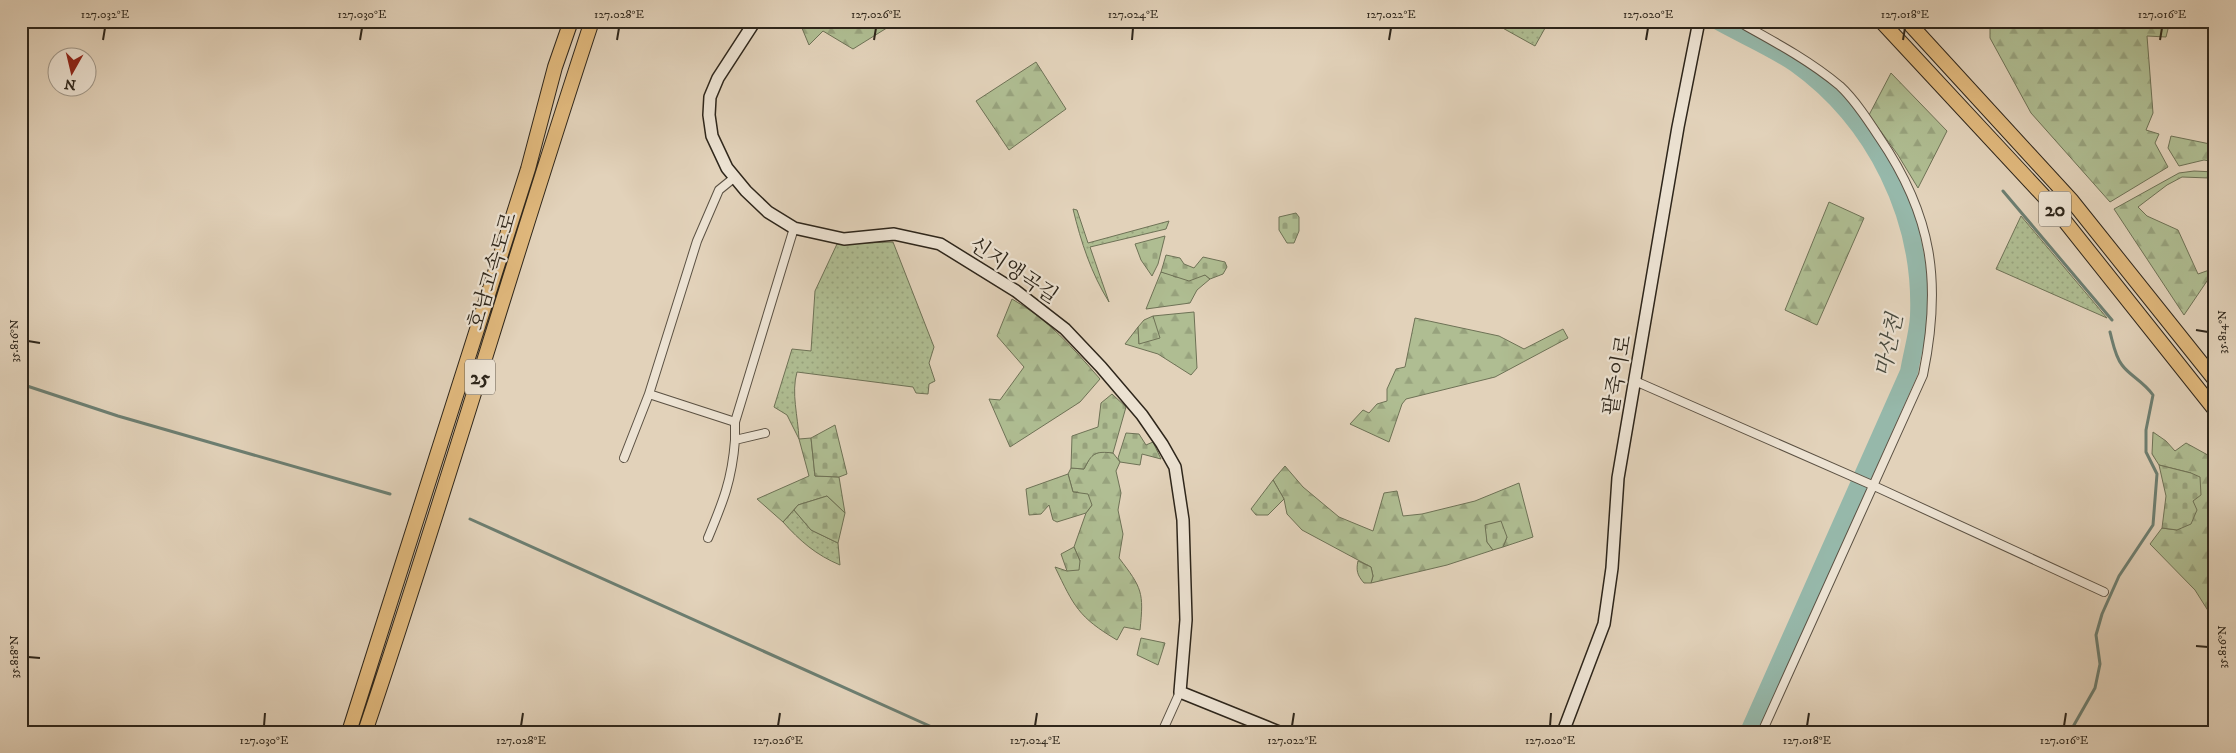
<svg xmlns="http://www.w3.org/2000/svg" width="2236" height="753" font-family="'IM FELL DW Pica','Noto Serif KR',serif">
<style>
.grass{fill:url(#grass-dots);stroke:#6e7256}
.forest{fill:url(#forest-firs);stroke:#6e7256}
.cemetery{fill:url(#cemetery-stones);stroke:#6e7256}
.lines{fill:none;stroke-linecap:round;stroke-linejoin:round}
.stream{stroke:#6c7e71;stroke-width:3}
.river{stroke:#96b8aa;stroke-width:18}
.street-casing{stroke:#5b5143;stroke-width:10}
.secondary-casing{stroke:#2e261b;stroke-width:14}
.highway-casing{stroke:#2e261b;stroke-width:16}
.street{stroke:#ece2d2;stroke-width:8}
.secondary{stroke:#ece2d2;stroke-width:11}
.highway{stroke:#e1b97d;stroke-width:14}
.ticks{fill:none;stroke:#2e261b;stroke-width:2}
.labels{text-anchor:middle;stroke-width:4.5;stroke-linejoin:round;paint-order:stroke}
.shield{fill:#ece2d2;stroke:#675e52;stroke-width:1}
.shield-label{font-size:20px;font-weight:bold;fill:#2e261b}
.street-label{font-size:21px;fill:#2e261b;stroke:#ece2d2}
.water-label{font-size:22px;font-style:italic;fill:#484a3f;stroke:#ece2d2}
.neatline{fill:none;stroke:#2e261b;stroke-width:2}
.ticks-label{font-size:12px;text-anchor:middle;fill:#2e261b}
</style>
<defs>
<pattern id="grass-dots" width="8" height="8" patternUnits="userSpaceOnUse" patternTransform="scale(1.25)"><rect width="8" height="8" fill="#afbd92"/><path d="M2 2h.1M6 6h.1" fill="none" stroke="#97a27d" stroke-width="1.8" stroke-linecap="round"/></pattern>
<pattern id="forest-firs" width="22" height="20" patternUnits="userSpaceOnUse" patternTransform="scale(1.25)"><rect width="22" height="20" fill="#afbd92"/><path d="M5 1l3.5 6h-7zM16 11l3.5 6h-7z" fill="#97a27d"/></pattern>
<pattern id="cemetery-stones" width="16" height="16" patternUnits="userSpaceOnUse" patternTransform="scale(1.25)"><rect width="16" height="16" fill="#afbd92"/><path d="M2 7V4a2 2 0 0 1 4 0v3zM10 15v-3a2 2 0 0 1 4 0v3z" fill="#97a27d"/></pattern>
</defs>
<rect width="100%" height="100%" fill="#e2d2ba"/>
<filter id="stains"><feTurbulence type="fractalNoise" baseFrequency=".004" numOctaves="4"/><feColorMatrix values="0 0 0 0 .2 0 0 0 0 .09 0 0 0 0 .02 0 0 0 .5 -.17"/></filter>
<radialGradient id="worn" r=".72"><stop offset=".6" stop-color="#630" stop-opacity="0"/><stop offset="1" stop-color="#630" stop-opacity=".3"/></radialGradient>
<path class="grass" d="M 1490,21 L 1549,21 L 1535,46 Z
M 1073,209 L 1077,210 L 1088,243 L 1169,221 L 1166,229 L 1090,247 L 1109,302 C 1091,273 1081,242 1073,209 Z
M 2021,216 L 2107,318 L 1996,269 Z
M 893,242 L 934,347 L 929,363 L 935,381 L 929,384 L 928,394 L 916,393 L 913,387 L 797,372 C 791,393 798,416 799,439 L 787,415 L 774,407 L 792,349 L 811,351 L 815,291 L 837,244 Z
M 794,510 L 811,530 L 838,543 L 840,565 C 816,555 800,541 783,522 Z"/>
<path class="forest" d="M 799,21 L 898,21 L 853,49 L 823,31 L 809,45 Z
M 1990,21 L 2170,21 L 2166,37 L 2147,36 L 2153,113 L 2146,130 L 2159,134 L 2155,143 L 2168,167 L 2110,202 L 2031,113 L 1990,38 Z
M 1036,62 L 1066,109 L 1009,150 L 976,101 Z
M 1891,73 L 1947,131 L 1918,188 L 1898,155 L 1869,115 Z
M 2171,136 L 2215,145 L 2215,162 L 2204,160 L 2179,166 L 2168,148 Z
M 2194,171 L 2215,172 L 2215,186 L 2209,178 L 2182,177 L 2167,185 L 2138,207 L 2147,216 L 2178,230 L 2198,274 L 2215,268 L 2215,279 L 2207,281 L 2184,315 L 2114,209 L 2179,173 Z
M 1829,202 L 1864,218 L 1817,325 L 1785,310 Z
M 1161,272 L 1170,274 L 1175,277 L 1205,275 L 1210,279 L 1197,290 L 1190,303 L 1146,309 Z
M 1012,299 C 1048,319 1073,348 1100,379 L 1080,402 L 1010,447 L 989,399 L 1000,400 L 1024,367 L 997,336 Z
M 1194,312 L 1197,368 L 1191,375 L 1158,354 L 1125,344 L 1138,327 L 1139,344 L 1155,328 L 1153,316 Z
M 1415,318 L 1499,336 L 1524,349 L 1563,329 L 1568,338 L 1495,377 L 1406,399 L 1402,404 L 1389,442 L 1350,424 L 1363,410 L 1369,413 L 1377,404 L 1387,401 L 1387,389 L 1396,369 L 1405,367 Z
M 2153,432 L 2166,441 L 2175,451 L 2186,443 L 2215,459 L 2215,618 L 2212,617 L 2195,590 L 2150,544 L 2162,528 L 2177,530 L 2193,501 L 2191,473 L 2159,465 L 2152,454 Z
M 811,438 L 815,476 L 839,477 L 845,513 L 827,496 L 798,505 L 783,522 L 757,499 L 809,476 L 799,439 Z
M 1101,451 L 1113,453 L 1120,462 L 1116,471 L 1121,493 L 1118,510 L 1123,534 L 1119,558 C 1142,588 1144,592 1140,630 L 1124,627 L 1117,640 C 1078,617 1074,606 1055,567 L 1067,571 L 1080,561 L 1074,547 L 1086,513 L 1092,505 L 1078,492 L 1073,492 L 1068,474 L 1071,468 L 1084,469 L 1091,456 Z
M 1285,466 L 1303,487 L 1339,517 L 1373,531 L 1384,493 L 1397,491 L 1403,516 L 1422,514 L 1475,501 L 1519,483 L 1533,537 L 1503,547 L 1507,537 L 1486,525 L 1487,542 L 1493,550 L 1447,565 L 1371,583 L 1373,576 L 1371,567 L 1302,530 L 1287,514 L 1284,499 L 1273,480 Z"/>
<path class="cemetery" d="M 1296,213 L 1299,217 L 1299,231 L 1294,243 L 1287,243 L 1279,230 L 1279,217 Z
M 1165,236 L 1158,264 L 1152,276 L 1141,260 L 1135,244 Z
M 1166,255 L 1180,258 L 1184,264 L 1194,268 L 1203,257 L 1225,262 L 1227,267 L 1223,274 L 1210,279 L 1205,275 L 1189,281 L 1161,272 Z
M 1153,316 L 1160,338 L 1139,344 L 1138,327 L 1144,320 Z
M 1112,394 L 1126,407 L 1113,453 C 1095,451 1092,453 1084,469 L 1071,468 L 1072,436 L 1098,427 L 1101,403 Z
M 835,425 L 847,474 L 839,477 L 815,476 L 811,438 Z
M 1126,433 L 1139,434 L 1146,445 L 1153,442 L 1161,459 L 1142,454 L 1140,465 L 1120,462 L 1118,458 Z
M 2159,465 L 2191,473 L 2200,477 L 2201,495 L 2193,501 L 2197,510 L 2191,524 L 2177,530 L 2162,528 L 2166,496 Z
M 1068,474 L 1073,492 L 1088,494 L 1092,505 L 1086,513 L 1057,522 L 1053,520 L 1049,505 L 1041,514 L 1029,515 L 1026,489 Z
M 1273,480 L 1284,499 L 1268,515 L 1256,515 L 1251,509 Z
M 827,496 L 845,513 L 838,543 L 811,530 L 794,510 L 798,505 Z
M 1501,521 L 1507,537 L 1503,547 L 1493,550 L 1487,542 L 1485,525 Z
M 1074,547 L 1080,561 L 1079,570 L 1067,571 L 1061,554 Z
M 1358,561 L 1371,567 L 1373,576 L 1371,583 L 1364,583 C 1357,575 1356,570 1358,561 Z
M 1141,638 L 1165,643 L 1158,665 L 1137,655 Z"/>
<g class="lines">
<path class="stream" d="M 2003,191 L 2112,320
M 21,384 L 118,416 L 390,494
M 470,519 L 943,732
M 2070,732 L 2095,688 L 2100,664 L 2096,635 L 2102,614 L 2119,576 L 2153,525 L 2157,474 L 2146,452 L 2146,430 L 2153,395 C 2143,381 2130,376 2122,365 C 2115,356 2113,343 2110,332"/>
<path class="river" d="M 1718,21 C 1743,35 1771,47 1795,63 C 1875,120 1923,217 1919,316 C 1918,334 1912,354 1909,372 L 1749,732"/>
<g class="street-casing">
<path id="street" d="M 1737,21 C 1773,41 1809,60 1840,86 C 1855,100 1868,120 1879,137 C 1933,216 1942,283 1923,375 L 1762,732
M 735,177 L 719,190 L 697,241 L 649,394 L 735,422
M 1635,381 L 1872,485 L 2104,592
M 765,433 L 735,440 L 735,422 L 794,228
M 624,458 L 649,394
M 708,538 C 723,502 732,480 735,440
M 1162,732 L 1180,692"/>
</g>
<g class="secondary-casing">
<path id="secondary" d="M 755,21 L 718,78 L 710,97 L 709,115 L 712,136 L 727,168 L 746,191 L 768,212 L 794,228 L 844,239 L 894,234 L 940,244 L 1016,291 L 1065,329 L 1101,367 L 1142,415 L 1162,444 L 1175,467 L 1183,520 L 1186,620 L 1180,692 L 1279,732
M 1563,732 L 1604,624 L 1612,568 L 1618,478 L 1678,127 L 1699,21"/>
</g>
<g class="highway-casing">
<path id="highway" d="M 1881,21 L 2052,205 L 2215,410
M 1907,21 L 2072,201 L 2215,380
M 349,732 L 528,169 L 555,67 L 571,21
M 365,732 C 445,496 514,257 592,21"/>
</g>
<use href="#street" class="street"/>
<use href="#secondary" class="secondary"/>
<use href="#highway" class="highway"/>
</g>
<path class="ticks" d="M 103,40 L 105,28M 360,40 L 362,28M 617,40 L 619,28M 874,40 L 876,28M 1132,40 L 1133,28M 1389,40 L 1391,28M 1646,40 L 1648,28M 1903,40 L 1905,28M 2160,40 L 2162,28M 2196,330 L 2208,332M 28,341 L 40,343M 2196,646 L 2208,647M 28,657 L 40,658M 264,726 L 265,713M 521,726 L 523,713M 778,726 L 780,713M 1035,726 L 1037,713M 1292,726 L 1294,713M 1550,726 L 1551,713M 1807,726 L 1809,713M 2064,726 L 2066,713"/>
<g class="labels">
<g class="shield">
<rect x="2039" y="191.5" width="32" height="35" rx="4"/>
<rect x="465" y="359.5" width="30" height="35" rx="4"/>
</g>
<g class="shield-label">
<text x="2055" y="216">20</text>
<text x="480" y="384">25</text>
</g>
<g class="street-label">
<text transform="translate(1014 270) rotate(34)" y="7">신지앵곡길</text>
<text transform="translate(492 271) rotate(-73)" y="7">호남고속도로</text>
<text transform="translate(1617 375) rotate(-80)" y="7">팥죽이로</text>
</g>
<g class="water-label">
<text transform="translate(1888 345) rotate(-78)" y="8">마산천</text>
</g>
</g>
<rect width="2236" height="753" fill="none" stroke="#e2d2ba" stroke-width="55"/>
<g transform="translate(72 72) rotate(188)"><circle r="24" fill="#ece2d2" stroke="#a09789"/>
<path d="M0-4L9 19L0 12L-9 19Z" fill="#8f2418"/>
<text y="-8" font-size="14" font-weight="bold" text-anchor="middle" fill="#2e261b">N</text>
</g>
<rect x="28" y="28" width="2180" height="698" class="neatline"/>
<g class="ticks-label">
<text x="105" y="18">127.032°E</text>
<text x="362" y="18">127.030°E</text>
<text x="619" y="18">127.028°E</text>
<text x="876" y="18">127.026°E</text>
<text x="1133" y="18">127.024°E</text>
<text x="1391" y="18">127.022°E</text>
<text x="1648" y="18">127.020°E</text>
<text x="1905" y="18">127.018°E</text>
<text x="2162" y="18">127.016°E</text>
<text transform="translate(2222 332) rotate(-90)" y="4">35.814°N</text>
<text transform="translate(14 341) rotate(-90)" y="4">35.816°N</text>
<text transform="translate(2222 647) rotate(-90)" y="4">35.816°N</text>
<text transform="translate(14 657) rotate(-90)" y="4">35.818°N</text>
<text x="264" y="744">127.030°E</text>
<text x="521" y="744">127.028°E</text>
<text x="778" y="744">127.026°E</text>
<text x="1035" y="744">127.024°E</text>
<text x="1292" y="744">127.022°E</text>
<text x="1550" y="744">127.020°E</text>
<text x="1807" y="744">127.018°E</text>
<text x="2064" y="744">127.016°E</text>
</g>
<rect width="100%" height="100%" filter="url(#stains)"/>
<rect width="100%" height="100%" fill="url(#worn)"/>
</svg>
